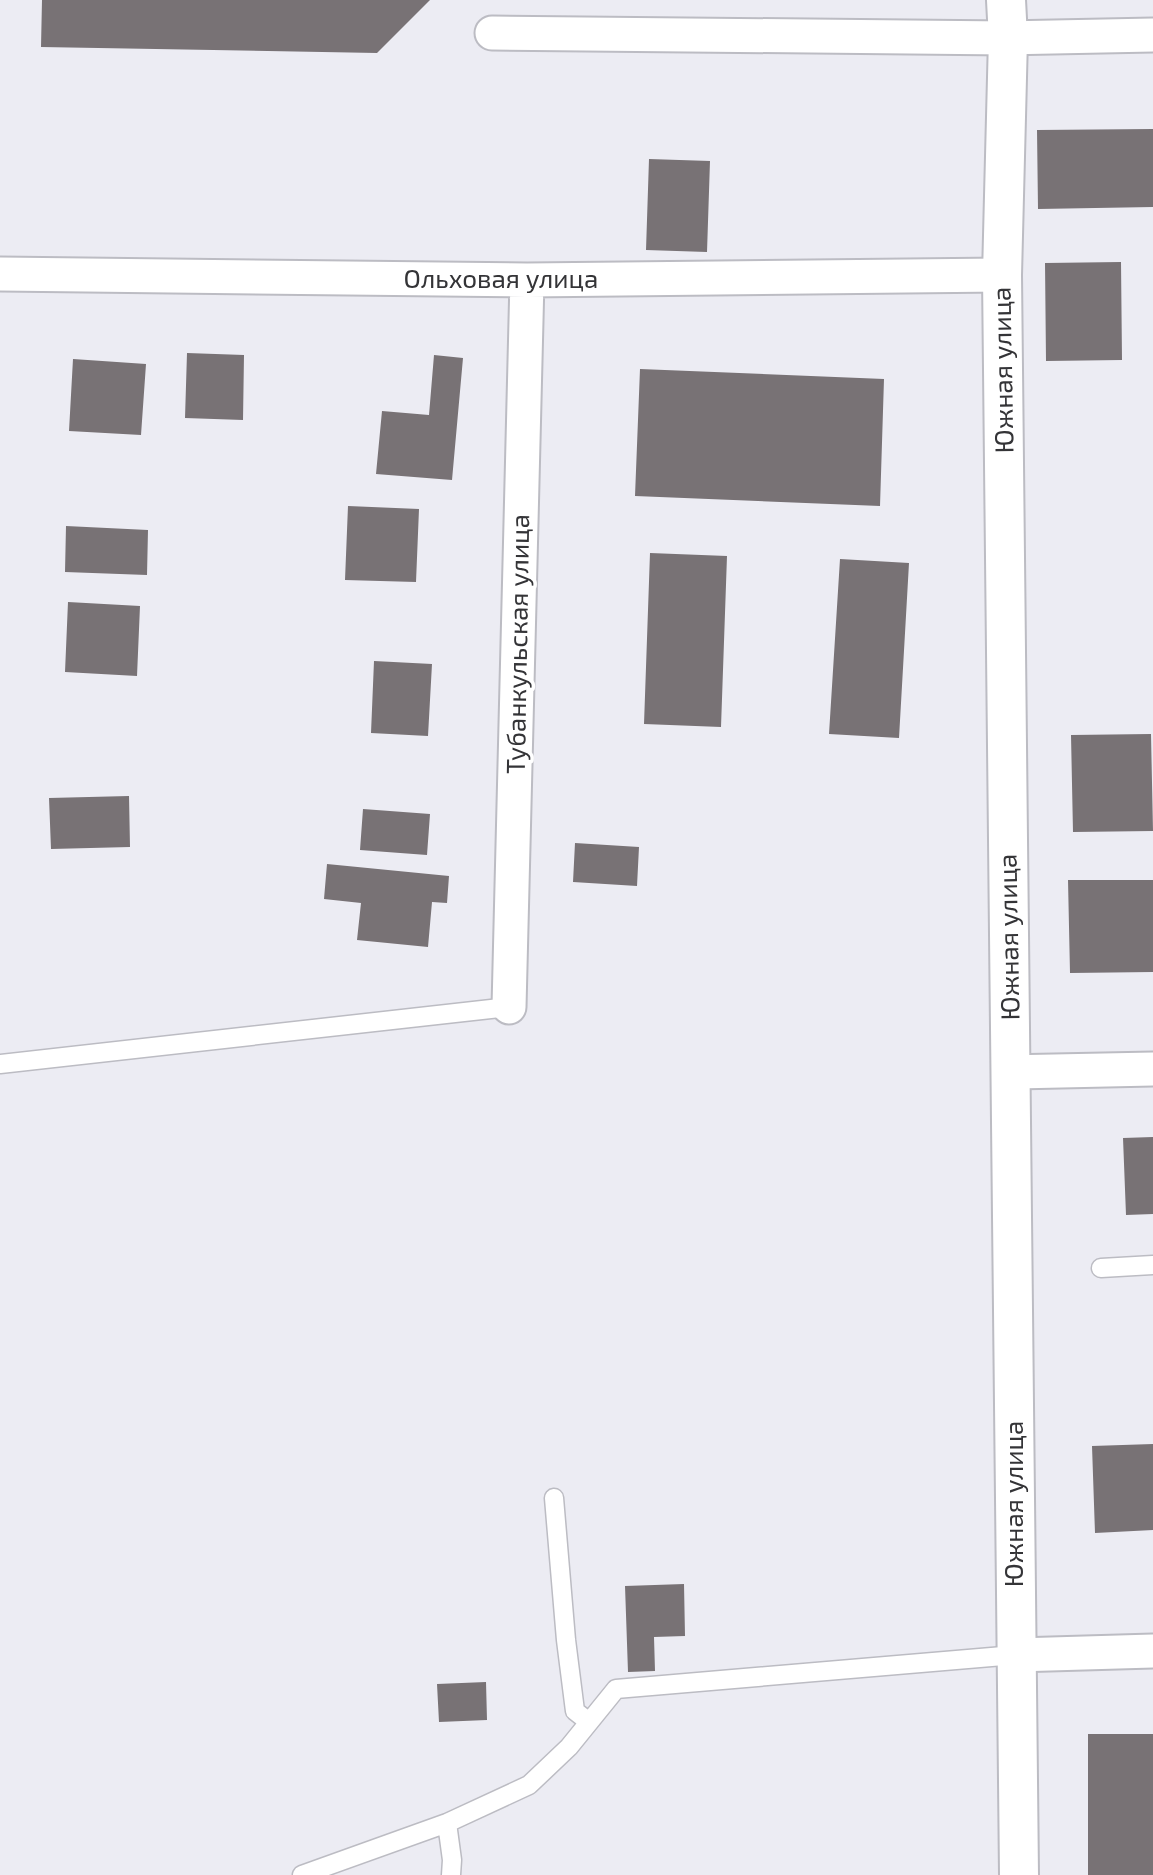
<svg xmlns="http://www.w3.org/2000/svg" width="1153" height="1875" font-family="'Exo 2',sans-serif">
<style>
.building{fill:#787275}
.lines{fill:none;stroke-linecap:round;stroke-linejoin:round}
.lane-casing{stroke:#bcbcc3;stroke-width:21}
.street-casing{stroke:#bcbcc3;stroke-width:37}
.secondary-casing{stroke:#bcbcc3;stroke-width:42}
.lane{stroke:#fff;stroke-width:18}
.street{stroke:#fff;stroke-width:33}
.secondary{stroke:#fff;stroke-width:38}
.labels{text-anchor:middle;stroke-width:7;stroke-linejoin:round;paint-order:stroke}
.street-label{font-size:26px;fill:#343437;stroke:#fff}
</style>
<rect width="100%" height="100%" fill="#ececf3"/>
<path class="building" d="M 42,0 L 430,0 L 377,53 L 41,47 Z
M 1153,129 L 1153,207 L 1038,209 L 1037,130 Z
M 649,159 L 710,161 L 707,252 L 646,250 Z
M 1121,262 L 1122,360 L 1046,361 L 1045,263 Z
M 187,353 L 244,355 L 243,420 L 185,418 Z
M 434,355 L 463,358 L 452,480 L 376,474 L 382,411 L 429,415 Z
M 73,359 L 146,364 L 141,435 L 69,431 Z
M 640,369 L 884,379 L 880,506 L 635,496 Z
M 348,506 L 419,509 L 416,582 L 345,580 Z
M 66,526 L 148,530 L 147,575 L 65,572 Z
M 650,553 L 727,556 L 721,727 L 644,724 Z
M 840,559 L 909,563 L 899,738 L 829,734 Z
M 68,602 L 140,606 L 137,676 L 65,672 Z
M 374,661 L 432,664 L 428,736 L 371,733 Z
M 1151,734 L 1153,831 L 1073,832 L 1071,735 Z
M 129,796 L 130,847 L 51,849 L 49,798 Z
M 363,809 L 430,814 L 427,855 L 360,850 Z
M 575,843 L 639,847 L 637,886 L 573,882 Z
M 327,864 L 449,876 L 447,903 L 432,902 L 428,947 L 357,940 L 361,903 L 324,899 Z
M 1068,880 L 1153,880 L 1153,972 L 1070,973 Z
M 1153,1137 L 1153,1214 L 1126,1215 L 1123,1138 Z
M 1153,1444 L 1153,1530 L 1095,1533 L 1092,1446 Z
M 684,1584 L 685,1636 L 654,1637 L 655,1671 L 628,1672 L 625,1586 Z
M 486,1682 L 487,1720 L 439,1722 L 437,1684 Z
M 1088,1734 L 1153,1734 L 1153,1875 L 1088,1875 Z"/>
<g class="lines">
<g class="lane-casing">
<path id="lane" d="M 0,1064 L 509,1007
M 1101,1268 L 1153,1265
M 554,1498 L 566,1640 L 575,1711 L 589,1722
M 447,1823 L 452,1860 L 451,1875
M 302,1875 L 447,1823 L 529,1785 L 569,1747 L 616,1689 L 1015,1655"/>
</g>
<g class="street-casing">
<path id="street" d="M 492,33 L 1008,38 L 1153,35
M 0,274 L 527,280 L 1002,275
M 509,1007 L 527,280
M 1010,1072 L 1153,1069
M 1015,1655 L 1153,1651"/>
</g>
<g class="secondary-casing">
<path id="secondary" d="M 1006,0 L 1008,38 L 1002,275 L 1019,1875"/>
</g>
<use href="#lane" class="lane"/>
<use href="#street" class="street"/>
<use href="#secondary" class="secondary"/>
</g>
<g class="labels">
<g class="street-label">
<text x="501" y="288">Ольховая улица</text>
<text transform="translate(1003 370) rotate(-91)" y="9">Южная улица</text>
<text transform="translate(518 644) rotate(-89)" y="9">Тубанкульская улица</text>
<text transform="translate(1009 937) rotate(-91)" y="9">Южная улица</text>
<text transform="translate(1014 1504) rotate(-90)" y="9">Южная улица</text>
</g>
</g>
</svg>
